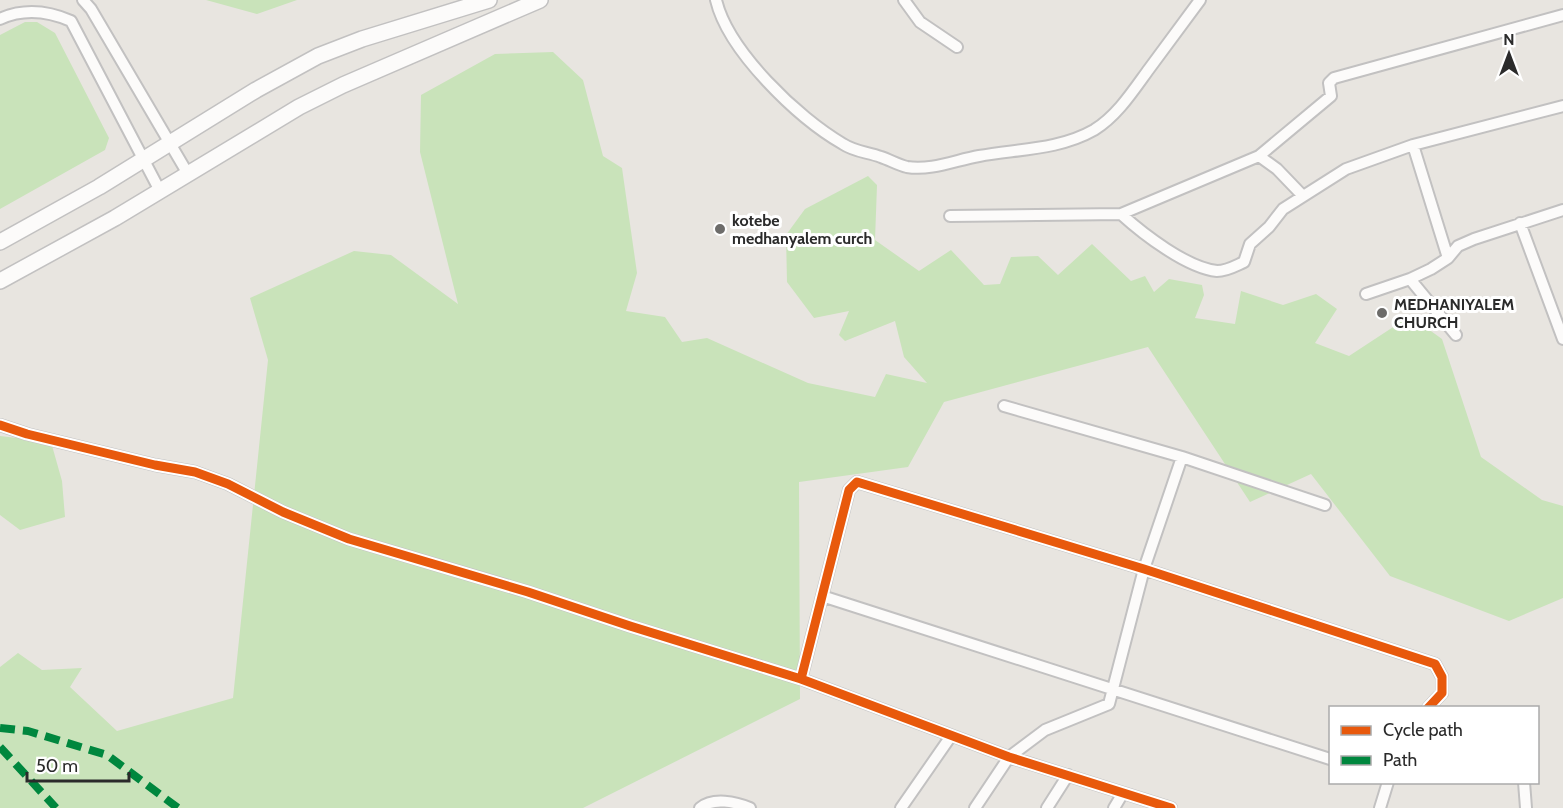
<svg xmlns="http://www.w3.org/2000/svg" width="1563" height="808" font-family="Cabin,sans-serif">
<style>
.green{fill:#c9e3ba}
.lines{fill:none;stroke-linecap:round;stroke-linejoin:round}
.minor-casing{stroke:#c2c1c1;stroke-width:14}
.secondary-casing{stroke:#c2c1c1;stroke-width:18}
.minor{stroke:#fcfbfa;stroke-width:10}
.secondary{stroke:#fcfbfa;stroke-width:15}
.quiet{stroke:#00873e;stroke-width:8;stroke-dasharray:15 8;stroke-linecap:butt}
.cycleway-casing{stroke:#fff;stroke-width:13}
.cycleway{stroke:#e8590c;stroke-width:9}
.poi-dot{fill:#6d6c6a;stroke:#fff;stroke-width:2}
.labels{text-anchor:middle;stroke-width:6;stroke-linejoin:round;paint-order:stroke}
.poi-label{font-size:16px;font-weight:bold;fill:#2b2b2b;stroke:#fff;text-anchor:start}
</style>
<rect width="100%" height="100%" fill="#e8e5e0"/>
<path class="green" d="M 206,0 L 297,0 L 257,14 Z
M 25,22 L 37,22 L 55,33 L 109,138 L 105,150 L 0,209 L 0,35 Z
M 553,52 L 583,80 L 603,156 L 622,168 L 637,273 L 626,311 L 665,317 L 682,342 L 707,338 L 808,383 L 875,397 L 886,374 L 927,383 L 904,357 L 895,321 L 845,341 L 839,335 L 849,311 L 814,318 L 787,282 L 786,235 L 805,209 L 868,176 L 877,185 L 875,240 L 919,271 L 951,250 L 984,285 L 1000,284 L 1011,257 L 1038,256 L 1058,275 L 1092,244 L 1131,281 L 1145,276 L 1154,292 L 1169,279 L 1202,285 L 1204,295 L 1195,318 L 1235,324 L 1241,291 L 1283,305 L 1316,294 L 1337,309 L 1315,343 L 1349,356 L 1410,316 L 1442,339 L 1481,457 L 1542,500 L 1563,506 L 1563,598 L 1509,621 L 1390,576 L 1311,474 L 1250,502 L 1148,347 L 944,402 L 908,467 L 799,482 L 800,699 L 583,808 L 0,808 L 0,667 L 18,653 L 42,670 L 82,668 L 70,687 L 117,731 L 233,698 L 268,360 L 250,298 L 354,251 L 391,255 L 458,304 L 420,152 L 421,95 L 495,54 Z
M 0,436 L 51,442 L 62,481 L 65,517 L 20,530 L 0,515 Z"/>
<g class="lines">
<g class="minor-casing">
<path id="minor" d="M 83,0 L 91,9 L 188,174
M 716,0 C 728,51 798,118 843,144 C 855,152 868,152 881,157 C 890,160 898,165 907,167 C 931,171 956,160 979,156 C 1017,149 1059,150 1094,130 C 1117,116 1133,91 1149,69 C 1166,46 1183,23 1200,0
M 904,0 L 920,22 L 957,47
M 0,19 C 24,8 48,11 71,21 L 160,191
M 1413,145 L 1448,258
M 1259,156 L 1277,169 L 1302,195
M 1121,214 C 1143,234 1187,268 1217,271 C 1227,271 1235,266 1244,262 L 1250,244 L 1269,227 L 1283,209 L 1346,169 L 1413,145 L 1563,106
M 950,216 L 1121,214 L 1259,156 L 1331,96 L 1329,83 L 1334,78 L 1563,15
M 1520,223 L 1563,339
M 1410,279 L 1456,335
M 1366,294 L 1410,279 L 1431,269 L 1448,258 L 1458,246 L 1474,239 L 1563,210
M 1004,406 L 1182,457 L 1325,505
M 0,425 L 27,434 L 155,465 L 195,472 L 228,484 L 283,512 L 349,539 L 528,592 L 630,626 L 801,679 L 1009,757 L 1171,808
M 822,596 L 1330,759
M 801,679 L 849,490 L 857,482 L 1144,569 L 1435,664 L 1442,677 L 1442,693 L 1428,708
M 1524,782 L 1526,808
M 700,808 C 713,797 736,802 750,808
M 901,808 L 951,736
M 975,808 L 1009,757 L 1045,730 L 1109,704 L 1144,569 L 1182,457
M 1047,808 L 1068,775
M 1114,808 L 1123,793
M 1380,808 L 1388,782"/>
</g>
<g class="secondary-casing">
<path id="secondary" d="M 0,242 L 99,187 L 256,90 L 318,56 L 362,39 L 489,0
M 0,281 L 115,218 L 299,107 L 343,85 L 540,0"/>
</g>
<use href="#minor" class="minor"/>
<use href="#secondary" class="secondary"/>
<path class="quiet" d="M 0,728 L 28,731 L 107,755 L 178,808
M 0,747 L 56,808"/>
<g class="cycleway-casing">
<path id="cycleway" d="M 0,425 L 27,434 L 155,465 L 195,472 L 228,484 L 283,512 L 349,539 L 528,592 L 630,626 L 801,679 L 1009,757 L 1171,808
M 801,679 L 849,490 L 857,482 L 1144,569 L 1435,664 L 1442,677 L 1442,693 L 1428,708"/>
</g>
<use href="#cycleway" class="cycleway"/>
</g>
<g class="poi-dot">
<circle cx="720" cy="229" r="6"/>
<circle cx="1382" cy="313" r="6"/>
</g>
<g class="labels">
<g class="poi-label">
<text x="732" y="226">kotebe<tspan x="732" dy="18">medhanyalem curch</tspan></text>
<text x="1394" y="310">MEDHANIYALEM<tspan x="1394" dy="18">CHURCH</tspan></text>
</g>
</g>
<rect x="1329" y="706" width="210" height="78" fill="#ffffff" stroke="#aaaaaa" stroke-width="1.5"/>
<rect x="1341" y="726" width="30" height="9" fill="#e8590c" stroke="#aaaaaa" stroke-width="1.5"/>
<text x="1383" y="736" font-size="18" fill="#2b2b2b">Cycle path</text>
<rect x="1341" y="756" width="30" height="9" fill="#00873e" stroke="#aaaaaa" stroke-width="1.5"/>
<text x="1383" y="766" font-size="18" fill="#2b2b2b">Path</text>
<g transform="translate(1509 54)" stroke="#ffffff" stroke-width="4.5" paint-order="stroke">
<path d="M0-4.5L10 22L0 15L-10 22Z" fill="#2b2b2b"/>
<text y="-9" font-size="16" font-weight="bold" text-anchor="middle" fill="#2b2b2b">N</text>
</g>
<path d="M27 772v9h102v-9" fill="none" stroke="#2b2b2b" stroke-width="3"/>
<text x="36" y="772" font-size="18" fill="#2b2b2b" stroke="#ffffff" stroke-width="4.5" paint-order="stroke">50 m</text>
</svg>
